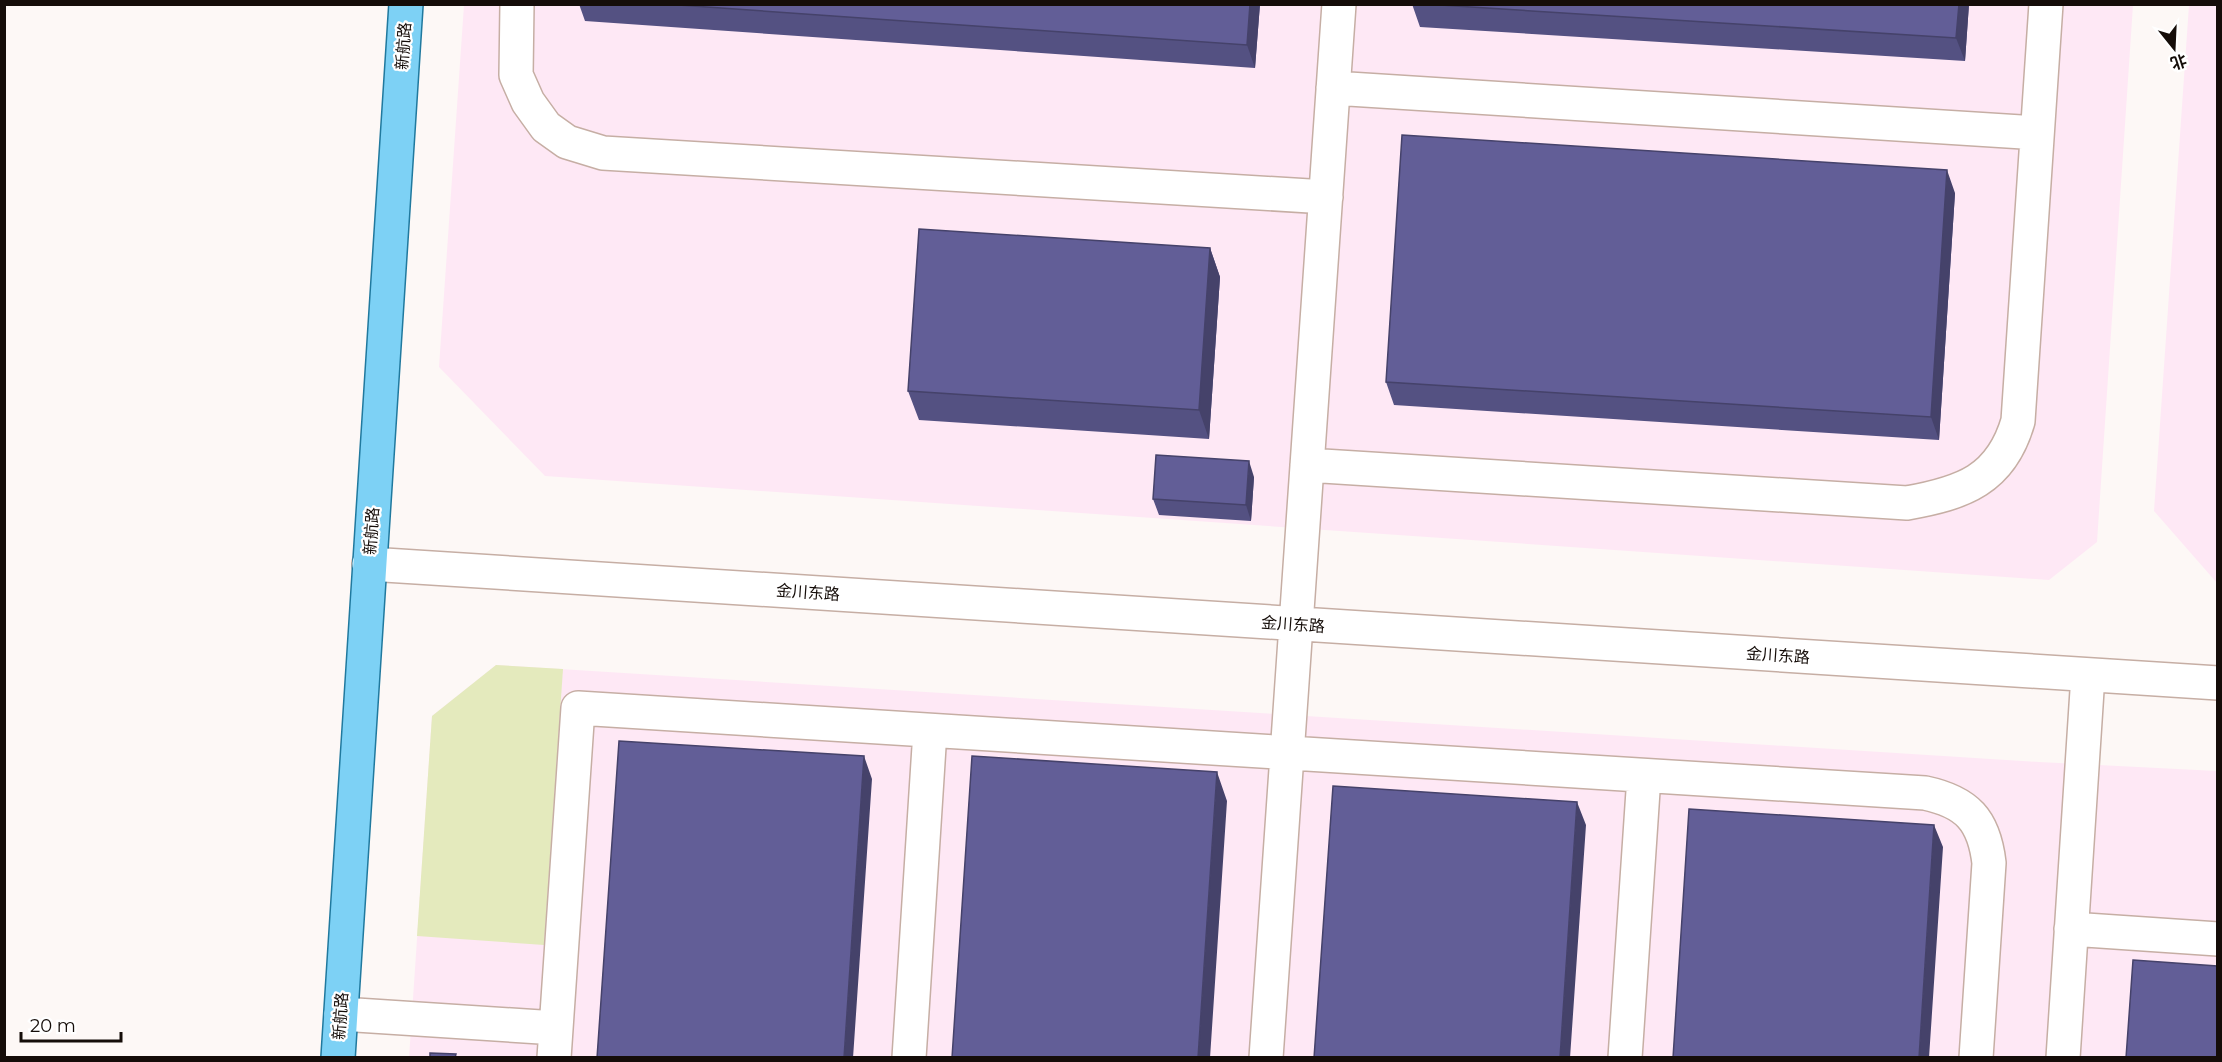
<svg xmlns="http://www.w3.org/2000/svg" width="2222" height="1062" font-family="Montserrat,'Noto Sans SC',sans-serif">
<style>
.industrial{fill:#fee8f5}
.green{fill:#e4eabd}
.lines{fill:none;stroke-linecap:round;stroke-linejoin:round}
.minor-casing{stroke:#c6aea4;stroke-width:36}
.major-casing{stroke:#20799e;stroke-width:36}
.minor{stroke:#fff;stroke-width:33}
.major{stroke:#7dd1f5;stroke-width:33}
.wall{fill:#545182}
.shaded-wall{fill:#45426a}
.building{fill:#625e97;stroke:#45426a;stroke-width:1.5}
.labels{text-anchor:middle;stroke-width:4.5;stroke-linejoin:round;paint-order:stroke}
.street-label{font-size:16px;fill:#150d09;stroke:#fff}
</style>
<rect width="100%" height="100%" fill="#fdf8f6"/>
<path class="industrial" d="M 464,5 L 2133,5 L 2097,542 L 2049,580 L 545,476 L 439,367 Z
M 2189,5 L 2217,5 L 2217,583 L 2154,511 Z
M 496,665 L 2039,762 L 2217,771 L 2217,1057 L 409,1058 L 432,716 Z"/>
<path class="green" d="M 496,665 L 563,669 L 544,945 L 417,936 L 432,716 Z"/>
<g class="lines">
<g class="minor-casing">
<path id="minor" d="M 517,4 L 516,75 L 528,102 L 546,127 L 567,142 L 603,153 L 1326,197
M 1333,88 L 2037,133
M 1307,465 L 1907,503 C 1963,493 2001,480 2018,421 L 2046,4
M 369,564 L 2218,683
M 2071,929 L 2218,939
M 341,1014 L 556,1028
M 554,1058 L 578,708 L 1925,793 C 1967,802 1984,820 1989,863 L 1976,1058
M 909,1058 L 930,731
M 1266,1058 L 1339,4
M 1625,1058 L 1644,776
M 2063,1058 L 2088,675"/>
</g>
<g class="major-casing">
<path id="major" d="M 338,1058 L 406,4"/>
</g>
<use href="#minor" class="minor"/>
<use href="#major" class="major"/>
</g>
<path class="wall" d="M 579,4 L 1260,4 L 1255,68 L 585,21 Z
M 1412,4 L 1969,4 L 1965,61 L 1420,27 Z
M 1955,193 L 1939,440 L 1394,405 L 1386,382 Z
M 1210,248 L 1220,277 L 1209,439 L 919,420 L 908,391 Z
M 1254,477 L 1251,521 L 1159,515 L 1153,499 Z"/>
<path class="shaded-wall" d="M 1250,4 L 1260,4 L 1255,68 L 1247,45 Z
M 1959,4 L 1969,4 L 1965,61 L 1956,38 Z
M 1947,170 L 1955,193 L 1939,440 L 1931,417 Z
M 1210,248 L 1220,277 L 1209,439 L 1199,410 Z
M 1249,461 L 1254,477 L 1251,521 L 1246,505 Z
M 864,756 L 872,779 L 853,1058 L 844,1058 Z
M 1217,772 L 1227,801 L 1210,1058 L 1198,1058 Z
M 1577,802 L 1586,825 L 1570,1058 L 1560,1058 Z
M 1934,825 L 1943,847 L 1929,1058 L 1919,1058 Z"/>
<path class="building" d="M 664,4 L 1250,4 L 1247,45 Z
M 1424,4 L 1959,4 L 1956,38 Z
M 1402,135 L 1947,170 L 1931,417 L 1386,382 Z
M 919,229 L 1210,248 L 1199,410 L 908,391 Z
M 1156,455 L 1249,461 L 1246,505 L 1153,499 Z
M 619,741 L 864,756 L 844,1058 L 597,1058 Z
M 972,756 L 1217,772 L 1198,1058 L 952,1058 Z
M 1333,786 L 1577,802 L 1560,1058 L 1314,1058 Z
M 1689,809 L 1934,825 L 1919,1058 L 1673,1058 Z
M 2133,960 L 2217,966 L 2217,1058 L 2126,1058 Z
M 430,1053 L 456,1054 L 455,1058 L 430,1058 Z"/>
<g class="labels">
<g class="street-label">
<text transform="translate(403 46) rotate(-86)" y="6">新航路</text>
<text transform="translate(371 531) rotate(-86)" y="6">新航路</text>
<text transform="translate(808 592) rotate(4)" y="6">金川东路</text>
<text transform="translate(1293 624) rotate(4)" y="6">金川东路</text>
<text transform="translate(1778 655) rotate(4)" y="6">金川东路</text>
<text transform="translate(340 1016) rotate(-86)" y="6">新航路</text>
</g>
</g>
<rect width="2222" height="1062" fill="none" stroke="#150d09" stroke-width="12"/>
<g transform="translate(2174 48) rotate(162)" stroke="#ffffff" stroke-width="4.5" paint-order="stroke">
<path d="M0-4.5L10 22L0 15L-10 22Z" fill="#150d09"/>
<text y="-9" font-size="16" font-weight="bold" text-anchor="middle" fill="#150d09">北</text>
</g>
<path d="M21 1032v9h100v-9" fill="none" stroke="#150d09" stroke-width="3"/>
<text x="30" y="1032" font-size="18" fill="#150d09" stroke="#ffffff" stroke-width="4.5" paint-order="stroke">20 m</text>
</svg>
